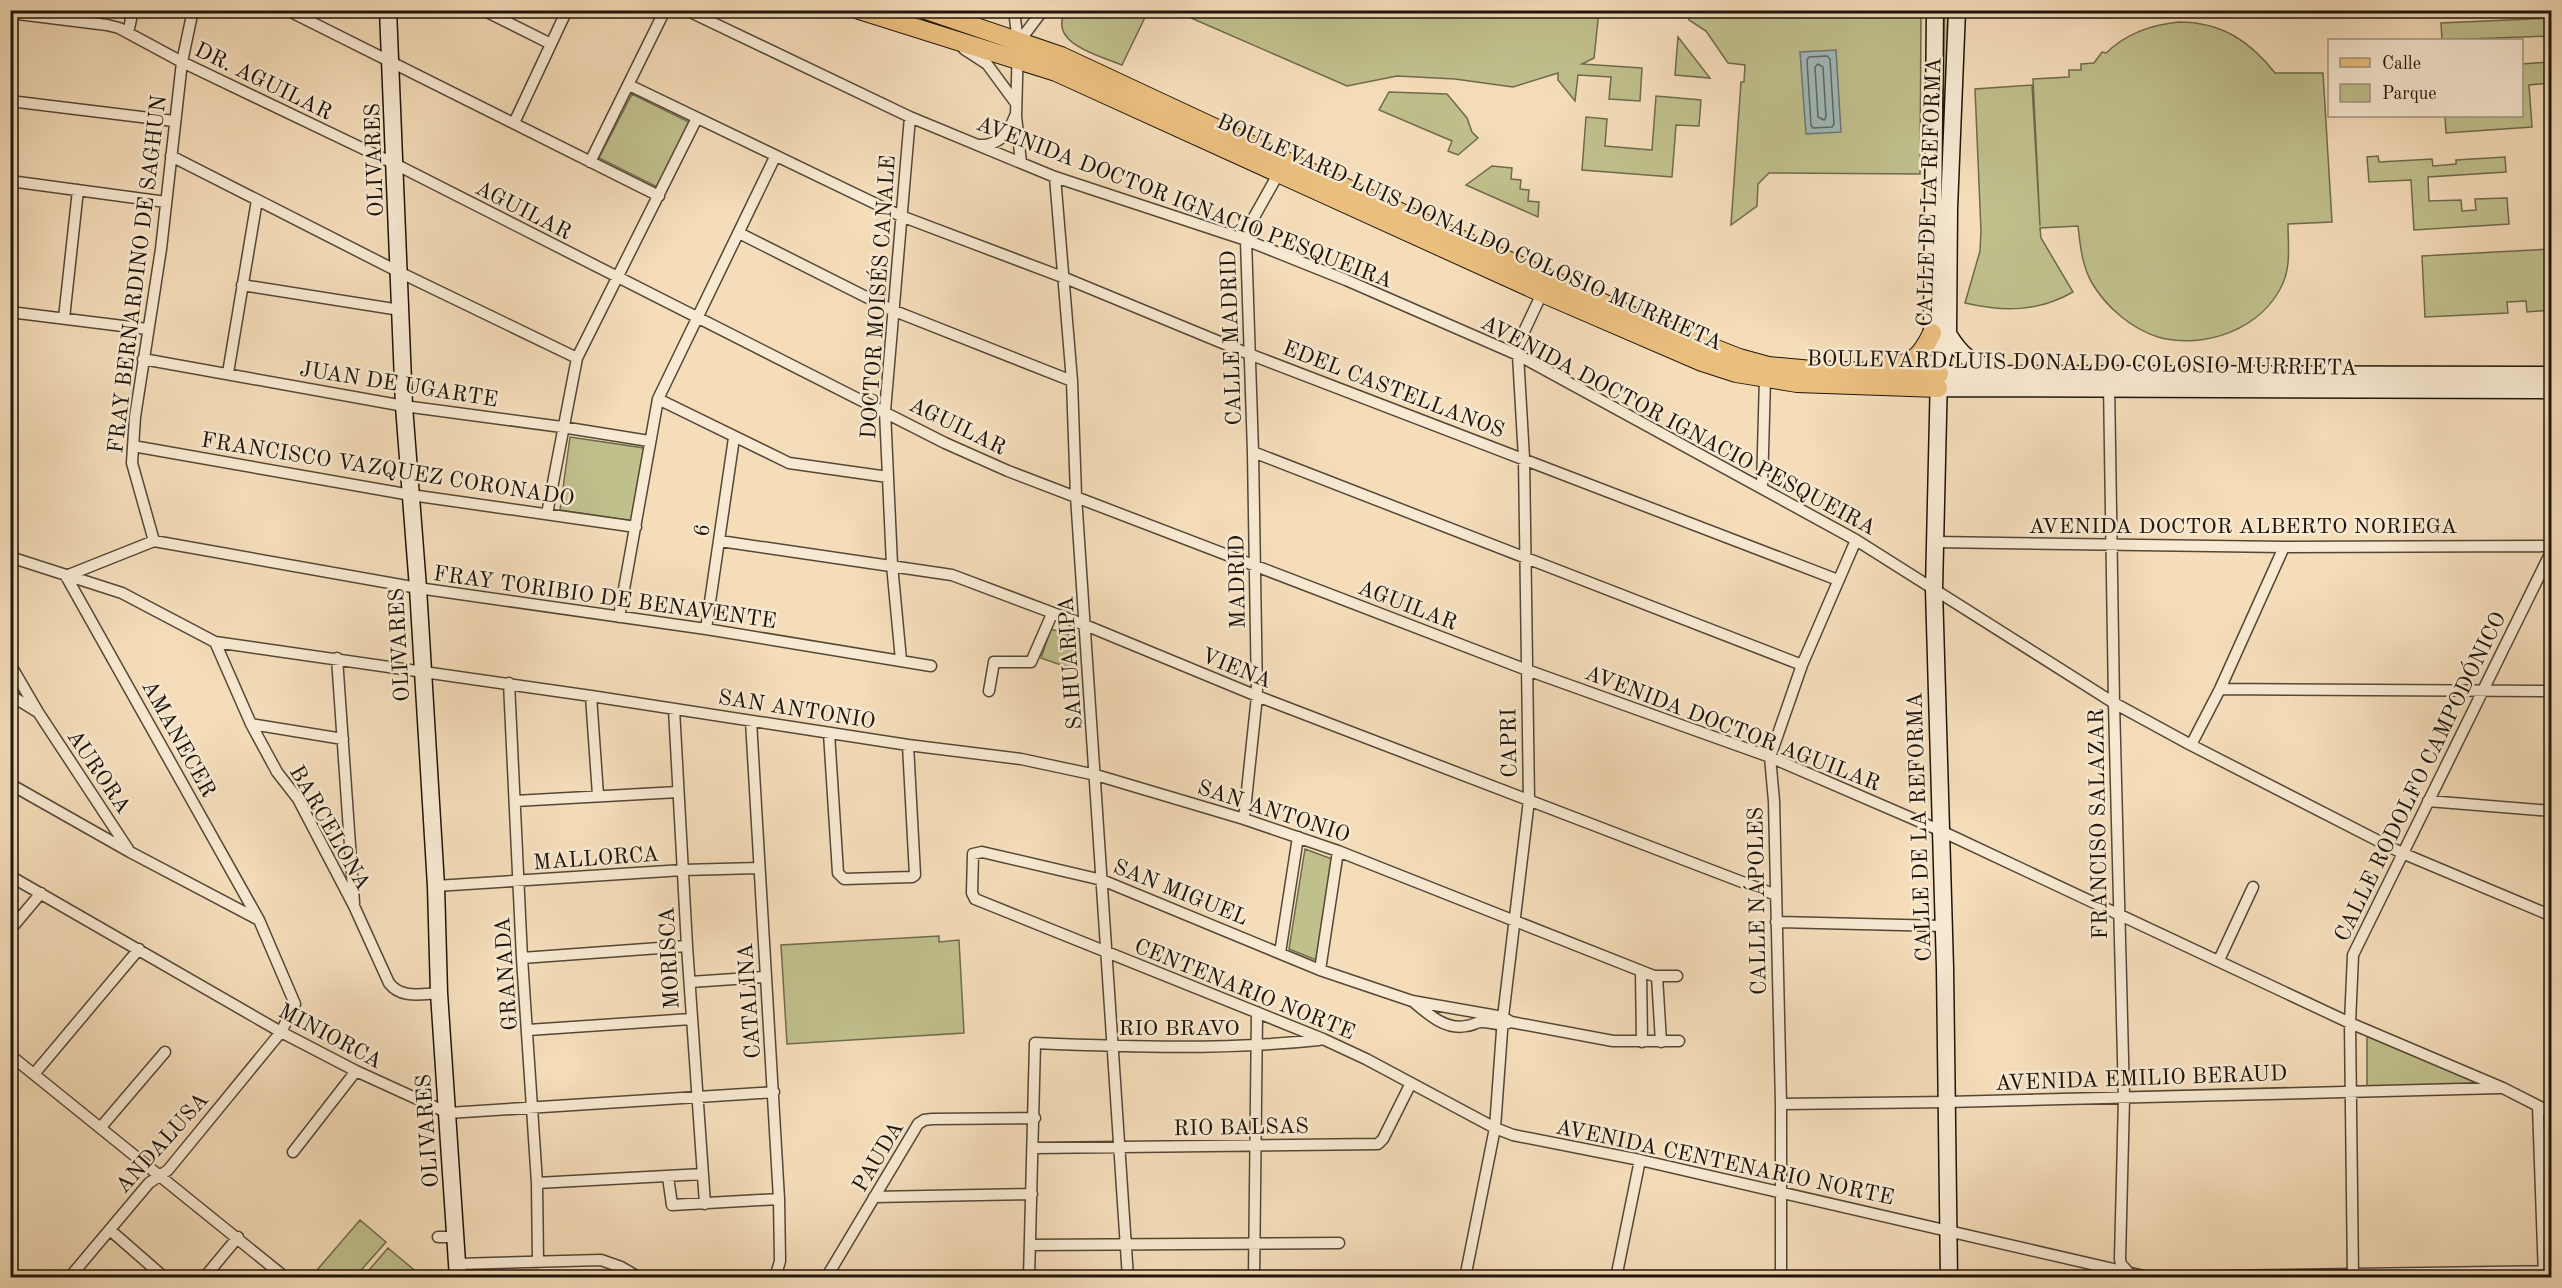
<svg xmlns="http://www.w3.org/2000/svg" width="2562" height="1288" font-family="'Old Standard TT',serif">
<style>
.green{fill:#c0c08d;stroke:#6f6a4c;stroke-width:1.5}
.water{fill:#a0b9ba;stroke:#6c7774;stroke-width:1.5}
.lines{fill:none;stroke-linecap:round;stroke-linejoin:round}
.shore{stroke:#5f6762;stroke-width:1.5}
.street-casing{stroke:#544736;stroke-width:13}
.secondary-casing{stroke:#1e150a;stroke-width:19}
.primary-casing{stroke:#1e150a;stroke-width:20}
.street{stroke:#f8e9d2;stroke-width:10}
.secondary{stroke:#f8e9d2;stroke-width:16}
.primary{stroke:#eabe7d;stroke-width:18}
.labels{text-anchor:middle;stroke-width:5;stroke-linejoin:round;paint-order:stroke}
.street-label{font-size:22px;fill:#1e150a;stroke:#f8e9d2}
</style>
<rect width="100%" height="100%" fill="#f5ddba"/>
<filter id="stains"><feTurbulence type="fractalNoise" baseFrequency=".00333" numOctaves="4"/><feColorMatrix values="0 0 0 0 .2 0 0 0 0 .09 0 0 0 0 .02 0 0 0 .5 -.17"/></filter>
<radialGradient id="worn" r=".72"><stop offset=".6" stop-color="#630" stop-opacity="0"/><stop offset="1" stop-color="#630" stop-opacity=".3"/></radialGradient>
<path class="green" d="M 1949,10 L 1945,145 L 1943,145 L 1944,11 Z
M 1066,11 L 1066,10 L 1148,11 L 1122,65 C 1101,56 1046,43 1066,11 Z
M 1175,11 L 1599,11 L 1594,58 L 1582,64 L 1642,68 L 1640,101 L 1609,99 L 1611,77 L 1578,75 L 1575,101 L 1558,80 L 1558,73 L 1513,87 L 1455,79 L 1397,76 L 1347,86 Z
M 1686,11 L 1921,11 L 1920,174 L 1769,173 L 1758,184 L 1757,206 L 1731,225 L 1741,82 L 1744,82 L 1745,65 L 1728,63 L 1706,31 L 1689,20 Z
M 2551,18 L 2551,36 L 2442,40 L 2441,23 Z
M 2179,22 C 2221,22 2250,41 2275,73 L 2323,73 L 2332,222 L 2288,224 C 2288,244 2291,265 2283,283 C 2263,329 2204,350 2158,337 C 2132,329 2106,307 2092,283 C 2082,266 2080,244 2078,226 L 2040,228 L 2041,238 L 2073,292 C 2038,312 2004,312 1965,303 L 1980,251 L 1981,231 L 1975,89 L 2032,85 L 2040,226 L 2033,79 L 2069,77 L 2069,70 L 2081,70 L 2081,64 L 2094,63 L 2102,52 L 2106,53 C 2127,33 2151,25 2179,22 Z
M 1678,37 L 1710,78 L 1675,75 Z
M 2551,62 L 2551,83 L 2529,85 L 2532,127 L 2446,133 L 2445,116 L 2522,116 L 2522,64 Z
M 1389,92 L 1447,94 L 1467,118 L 1472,132 L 1478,138 L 1458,155 L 1448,151 L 1452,141 L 1379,110 Z
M 632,94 L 689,122 L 657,187 L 599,158 Z
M 1656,96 L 1701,100 L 1699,126 L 1676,125 L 1672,177 L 1582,170 L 1586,117 L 1607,119 L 1605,146 L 1652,150 Z
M 2378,156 L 2379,162 L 2432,159 L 2433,166 L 2456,164 L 2456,160 L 2505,157 L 2506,172 L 2428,177 L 2429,201 L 2461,200 L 2462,211 L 2476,210 L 2475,199 L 2507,198 L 2509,224 L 2414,230 L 2411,180 L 2369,182 L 2367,157 Z
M 1492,166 L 1512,168 L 1511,179 L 1521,180 L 1520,189 L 1529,190 L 1528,201 L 1539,202 L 1538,217 L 1466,185 Z
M 2551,249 L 2551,310 L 2527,312 L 2526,301 L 2507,302 L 2508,313 L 2425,317 L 2422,256 Z
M 570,437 L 644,448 L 634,521 L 560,510 Z
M 1051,629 L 1077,637 L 1078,671 L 1041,658 Z
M 1305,849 L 1332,859 L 1316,960 L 1289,949 Z
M 939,936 L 939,942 L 959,940 L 964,1033 L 787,1044 L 781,945 Z
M 2367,1030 L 2486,1084 L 2367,1088 Z
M 360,1220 L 386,1242 L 355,1277 L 311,1277 Z
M 388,1248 L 419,1274 L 416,1277 L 363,1277 Z"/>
<path class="water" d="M 1836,50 L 1841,132 L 1806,134 L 1800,52 Z"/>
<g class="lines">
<path class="shore" d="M 1827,56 L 1830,59 L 1834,124 L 1832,127 L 1813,128 L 1811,125 L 1807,60 L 1809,57 Z
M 1818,64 L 1823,67 L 1826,117 L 1824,120 L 1818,117 L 1815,67 Z"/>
<g class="street-casing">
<path id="street" d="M 287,10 L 659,196
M 483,10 L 551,44
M 686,10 L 910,117 L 1021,163 L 1055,177 L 1246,240 L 1346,280 L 1518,355 L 1856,540 L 2114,703 L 2191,745 L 2402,853 L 2552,916
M 1014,10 L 1018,43 L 1016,116 L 1021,163
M 10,13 L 107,25 L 119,28 L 182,62 L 395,164 L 945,443 L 1008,471 L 1527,670 L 1770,757 L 1939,830 L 2350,1023 L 2503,1088 L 2552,1113
M 128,33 L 133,10
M 1018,43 L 1043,10
M 964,49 L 987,64 L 1015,102
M 629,85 L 901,216 L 1065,278 L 1249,354 L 1838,580
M 10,101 L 174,121
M 514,123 L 567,10
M 980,145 C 999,146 1009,132 1015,116
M 171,156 L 399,272 L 577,358
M 590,162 L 665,10
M 1055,177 L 1072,381 L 1076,496 L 1128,1278
M 10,181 L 166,202
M 739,233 L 892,310 L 1072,381
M 242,285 L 400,310
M 10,312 L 147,329
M 64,318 L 78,190
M 143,359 L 404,406 L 562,427 L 649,441
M 228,373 L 257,200
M 2109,383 L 2114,703 L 2124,1098 L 2120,1259 L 2121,1264 L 2129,1273
M 658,399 L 789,463 L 888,477
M 133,446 L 411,495 L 636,527
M 1253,452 L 1802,665
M 1762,488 L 1765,378
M 547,514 L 577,358 L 697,118
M 154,541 L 132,463 L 135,417 L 161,249 L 182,62 L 193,10
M 720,541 L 952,575 L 1085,625 L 1257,696 L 1776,895
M 1934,542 L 2284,547 L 2552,546
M 10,557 L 122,593 L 215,642 L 591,696 L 908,745 L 1021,759 L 1096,775 L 1244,819 L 1338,851 L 1654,976 L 1677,976
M 66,576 L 154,541 L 418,588 L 706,629 L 931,666
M 66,576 L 259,920 L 295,1004 L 281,1032 L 168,1170 L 149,1183 L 69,1278
M 619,617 L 658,399 L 775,157
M 706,629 L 734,438
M 215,642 L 251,724 L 277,772 L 298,799 L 354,906 L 389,983 C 401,999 421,994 439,993
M 337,658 L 354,903
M 901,660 L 892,565 L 885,411 L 910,117
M 10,664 L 38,712 L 128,849
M 509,683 L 522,958 L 537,1183 L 538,1262
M 2220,689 L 2552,691
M 989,691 L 994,662 L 1031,662 L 1052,614
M 10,695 L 36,711
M 591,696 L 598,795
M 674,709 L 687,946 L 705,1204
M 751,721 L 779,1199 L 780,1261 L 775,1278
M 251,724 L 343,739
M 829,733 L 838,873 L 844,879 L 912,877 L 915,875 L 908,745
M 2191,745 L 2220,689 L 2284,547
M 10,784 L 130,852 L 259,920
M 515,801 L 678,792
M 2428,801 L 2552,811
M 1244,819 L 1257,696 L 1253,452 L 1246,240 L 1253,219 L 1281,169
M 10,876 L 281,1032 L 356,1071 L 448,1113 L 774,1092
M 436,886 L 683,870 L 759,868
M 1776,922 L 1943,926
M 10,930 L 41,893
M 1280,953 L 1298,837
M 522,958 L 687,946
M 2219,960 L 2253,887
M 1320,970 L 1338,851
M 1641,971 L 1642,1042
M 1657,976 L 1661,1042
M 690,982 L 765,977
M 1415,1003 C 1429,1015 1446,1030 1466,1026 C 1471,1026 1475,1023 1480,1022 C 1490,1021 1498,1027 1508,1023
M 528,1030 L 691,1019
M 1679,1041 L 1613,1041 L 1511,1022 L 1503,1017 L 1412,1001 L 1320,970 L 1102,880 L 982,852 L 973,854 L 972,893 L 975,899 L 1323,1039 L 1366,1059 L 1495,1128 L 1513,1135 L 1640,1160 L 2148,1277 L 2552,1271
M 10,1055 L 286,1278
M 34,1074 L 139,949
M 1781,1104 L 1948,1102 L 2500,1088
M 2538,1106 L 2544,1277
M 101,1127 L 165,1052
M 1034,1148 L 1378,1144 L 1383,1139 L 1411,1083
M 293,1152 L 356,1071
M 668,1177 L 672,1205 L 779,1199
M 537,1183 L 703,1174
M 874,1197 L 1032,1194
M 110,1230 L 165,1278
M 438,1237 L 455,1237
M 1030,1245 L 1339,1243
M 457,1264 L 601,1260 L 621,1267 L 640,1278
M 437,1277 L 437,1278
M 204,1278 L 238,1237
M 752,1278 L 776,1276
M 826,1278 L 918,1124 L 924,1120 L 932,1119 L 1035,1118
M 947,1278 L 1029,1276
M 1029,1278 L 1035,1043 C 1131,1047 1223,1050 1319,1040
M 1254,1278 L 1257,1012
M 1465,1278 L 1495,1128 L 1503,1017 L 1529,800 L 1524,458 L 1518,355 L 1520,340 L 1544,289
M 1616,1278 L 1640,1160
M 1781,1278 L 1781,1104 L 1774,801 L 1770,757 L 1802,665 L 1856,540
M 2353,1278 L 2350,1023 L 2353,955 L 2552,550"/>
</g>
<g class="secondary-casing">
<path id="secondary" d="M 388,10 L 404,406 L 418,588 L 436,886 L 439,993 L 458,1278
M 1948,334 C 1960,353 1971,366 1996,367
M 1934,347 L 1932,333 L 1935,10
M 1939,374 L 2552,375
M 1938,388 L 2552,390
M 1949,1278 L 1945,968 L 1934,589 L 1939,374 L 1948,334 L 1949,208 L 1957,10"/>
</g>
<g class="primary-casing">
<path id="primary" d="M 859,10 L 1056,72 L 1542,293 L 1702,362 L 1736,373 L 1797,383 L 1938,388
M 926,10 L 1061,56 L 1286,161 L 1632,316 L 1739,358 L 1768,366 L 1812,370 L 1939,374
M 1888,365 C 1913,366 1922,354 1932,333"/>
</g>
<use href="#street" class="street"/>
<use href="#secondary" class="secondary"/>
<use href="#primary" class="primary"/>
</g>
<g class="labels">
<g class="street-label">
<text transform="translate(264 80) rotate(26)" y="8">DR. AGUILAR</text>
<text transform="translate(373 160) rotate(-92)" y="8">OLIVARES</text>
<text transform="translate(1928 192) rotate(-88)" y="8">CALLE DE LA REFORMA</text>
<text transform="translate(1185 201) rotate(21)" y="8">AVENIDA DOCTOR IGNACIO PESQUEIRA</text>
<text transform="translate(524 209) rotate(27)" y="8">AGUILAR</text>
<text transform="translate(1470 231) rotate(24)" y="8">BOULEVARD LUIS DONALDO COLOSIO MURRIETA</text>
<text transform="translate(136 274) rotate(-83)" y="8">FRAY BERNARDINO DE SAGHUN</text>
<text transform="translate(877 297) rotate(-86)" y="8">DOCTOR MOISÉS CANALE</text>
<text transform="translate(1230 338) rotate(-92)" y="8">CALLE MADRID</text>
<text transform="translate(2082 362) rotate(1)" y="8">BOULEVARD LUIS DONALDO COLOSIO MURRIETA</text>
<text transform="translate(399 383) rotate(9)" y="8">JUAN DE UGARTE</text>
<text transform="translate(1394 388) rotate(21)" y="8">EDEL CASTELLANOS</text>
<text transform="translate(1679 424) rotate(28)" y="8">AVENIDA DOCTOR IGNACIO PESQUEIRA</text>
<text transform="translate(958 425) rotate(26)" y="8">AGUILAR</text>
<text transform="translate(388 468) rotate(9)" y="8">FRANCISCO VAZQUEZ CORONADO</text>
<text x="2243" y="533">AVENIDA DOCTOR ALBERTO NORIEGA</text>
<text transform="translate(701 530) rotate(-82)" y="8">6</text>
<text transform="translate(1236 582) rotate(-91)" y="8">MADRID</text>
<text transform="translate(605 596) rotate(8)" y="8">FRAY TORIBIO DE BENAVENTE</text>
<text transform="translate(1408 604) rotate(21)" y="8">AGUILAR</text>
<text transform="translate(398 645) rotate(-93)" y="8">OLIVARES</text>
<text transform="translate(1069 663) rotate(-94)" y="8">SAHUARIPA</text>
<text transform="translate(1237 667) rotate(22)" y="8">VIENA</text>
<text transform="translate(797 708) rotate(9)" y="8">SAN ANTONIO</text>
<text transform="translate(1733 727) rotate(21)" y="8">AVENIDA DOCTOR AGUILAR</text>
<text transform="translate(180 738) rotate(61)" y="8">AMANECER</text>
<text transform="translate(1508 743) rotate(-91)" y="8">CAPRI</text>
<text transform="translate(100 771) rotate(56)" y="8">AURORA</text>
<text transform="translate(2419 776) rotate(-64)" y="8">CALLE RODOLFO CAMPODÓNICO</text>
<text transform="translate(1274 810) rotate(18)" y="8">SAN ANTONIO</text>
<text transform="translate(2097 824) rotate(-91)" y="8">FRANCISO SALAZAR</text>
<text transform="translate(331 827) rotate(60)" y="8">BARCELONA</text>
<text transform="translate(1918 827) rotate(-92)" y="8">CALLE DE LA REFORMA</text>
<text transform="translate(596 857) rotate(-4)" y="8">MALLORCA</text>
<text transform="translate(1181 891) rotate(22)" y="8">SAN MIGUEL</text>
<text transform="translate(1756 901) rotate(-91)" y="8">CALLE NÁPOLES</text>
<text transform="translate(668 958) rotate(-93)" y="8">MORISCA</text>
<text transform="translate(505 974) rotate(-94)" y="8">GRANADA</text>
<text transform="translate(1245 988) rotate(22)" y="8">CENTENARIO NORTE</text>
<text transform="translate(748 1001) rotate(-94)" y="8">CATALINA</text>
<text x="1179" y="1035">RIO BRAVO</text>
<text transform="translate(331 1035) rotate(28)" y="8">MINIORCA</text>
<text transform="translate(2141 1077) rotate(-2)" y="8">AVENIDA EMILIO BERAUD</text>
<text transform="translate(1241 1126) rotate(-1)" y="8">RIO BALSAS</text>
<text transform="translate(426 1131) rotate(-94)" y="8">OLIVARES</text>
<text transform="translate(161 1142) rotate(-48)" y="8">ANDALUSA</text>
<text transform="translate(877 1156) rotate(-59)" y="8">PAUDA</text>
<text transform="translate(1725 1161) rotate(12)" y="8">AVENIDA CENTENARIO NORTE</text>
</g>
</g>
<rect width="2562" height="1288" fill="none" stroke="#f5ddba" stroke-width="36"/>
<rect x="12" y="12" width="2538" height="1264" fill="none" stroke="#1e150a" stroke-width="3"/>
<rect x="18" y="18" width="2526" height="1252" fill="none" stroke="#1e150a" stroke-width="1.5"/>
<rect x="2328" y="39" width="195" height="78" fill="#f8e9d2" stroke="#a19482" stroke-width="1.5"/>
<rect x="2340" y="58" width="30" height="9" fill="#eabe7d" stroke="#a19482" stroke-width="1.5"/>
<text x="2382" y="69" font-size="18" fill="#1e150a">Calle</text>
<rect x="2340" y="84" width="30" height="18" fill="#c0c08d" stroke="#a19482" stroke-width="1.5"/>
<text x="2382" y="99" font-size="18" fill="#1e150a">Parque</text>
<rect width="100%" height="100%" filter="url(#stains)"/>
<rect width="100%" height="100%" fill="url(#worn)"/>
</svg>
